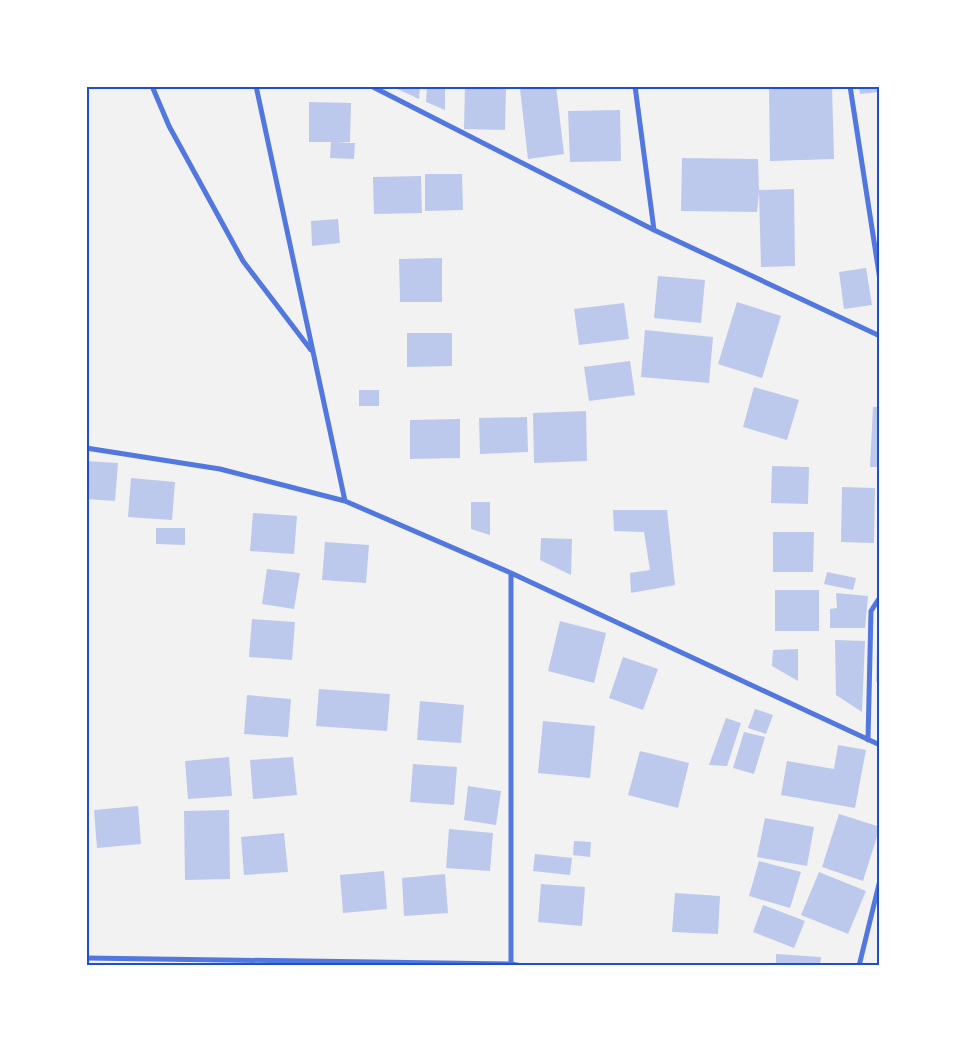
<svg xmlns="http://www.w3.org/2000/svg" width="966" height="1052" font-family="Inter,sans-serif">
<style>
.building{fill:#bdc9ec}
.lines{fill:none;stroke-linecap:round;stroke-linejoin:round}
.minor{stroke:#5277de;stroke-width:5}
.neatline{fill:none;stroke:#1d4ed8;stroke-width:2}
</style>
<rect width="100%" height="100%" fill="#f2f2f2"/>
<path class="building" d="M 391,86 L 420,86 L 419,99 Z
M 427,86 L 445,86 L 445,110 L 426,102 Z
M 465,86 L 506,86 L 505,130 L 464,129 Z
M 541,86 L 556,86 L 564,154 L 528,159 L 520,89 Z
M 769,86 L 832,86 L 834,159 L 770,161 Z
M 859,86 L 880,86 L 880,92 L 860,94 Z
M 309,102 L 351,103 L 350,142 L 337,143 L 355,143 L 354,159 L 330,158 L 331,142 L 309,142 Z
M 620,110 L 621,161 L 570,162 L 568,111 Z
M 682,158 L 758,159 L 759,190 L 794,189 L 795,266 L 761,267 L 759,192 L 757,212 L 681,211 Z
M 425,174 L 462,174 L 463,210 L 425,211 Z
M 421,176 L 422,213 L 374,214 L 373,177 Z
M 338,219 L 340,243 L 312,246 L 311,221 Z
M 442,258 L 442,302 L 400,302 L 399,259 Z
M 866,268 L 872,305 L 844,309 L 839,272 Z
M 658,276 L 705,280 L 701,323 L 654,318 Z
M 737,302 L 781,316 L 762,378 L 718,364 Z
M 624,303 L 629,339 L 579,345 L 574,309 Z
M 645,330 L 713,337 L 709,383 L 641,377 Z
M 407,333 L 452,333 L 452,366 L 407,367 Z
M 630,361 L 635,395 L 589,401 L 584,367 Z
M 754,387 L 799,400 L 787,440 L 743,427 Z
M 359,390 L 379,390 L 379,406 L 359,406 Z
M 873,407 L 880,407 L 880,467 L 870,467 Z
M 586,411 L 587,461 L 534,463 L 533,413 Z
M 527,417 L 528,452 L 480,454 L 479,418 Z
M 460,419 L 460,458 L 410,459 L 410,420 Z
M 86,461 L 118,463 L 115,501 L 86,499 Z
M 772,466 L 809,467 L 808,504 L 771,503 Z
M 131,478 L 175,482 L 172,520 L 128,517 Z
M 842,487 L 875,488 L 874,543 L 841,542 Z
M 471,502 L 490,502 L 490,535 L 471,529 Z
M 613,510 L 667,510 L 675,585 L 631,593 L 630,573 L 650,570 L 644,532 L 614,531 Z
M 253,513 L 297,516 L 294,554 L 250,551 Z
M 156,528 L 185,528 L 185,545 L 156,544 Z
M 773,532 L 814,532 L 813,572 L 773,572 Z
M 541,538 L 572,539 L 571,575 L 540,560 Z
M 325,542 L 369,545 L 366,583 L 322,580 Z
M 267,569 L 300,573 L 294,609 L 262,604 Z
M 827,572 L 856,578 L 853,590 L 824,584 Z
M 775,590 L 819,590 L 819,631 L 775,631 Z
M 836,593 L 868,596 L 865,628 L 830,628 L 830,609 L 837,608 Z
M 252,619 L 295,622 L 292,660 L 249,657 Z
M 560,621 L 606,633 L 594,683 L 548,671 Z
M 835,640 L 865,641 L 862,712 L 836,695 Z
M 877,645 L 880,645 L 880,682 L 876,682 Z
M 798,649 L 798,681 L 772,666 L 773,650 Z
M 623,657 L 658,669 L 643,710 L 609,698 Z
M 319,689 L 390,694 L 387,731 L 316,726 Z
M 247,695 L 291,699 L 288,737 L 244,734 Z
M 420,701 L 464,705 L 461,743 L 417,740 Z
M 755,709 L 773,715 L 766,734 L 748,728 Z
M 726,718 L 741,723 L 727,766 L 709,765 Z
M 543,721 L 595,726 L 590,778 L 538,773 Z
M 744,732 L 765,737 L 754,774 L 733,768 Z
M 838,745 L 866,750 L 855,808 L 781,795 L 787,761 L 834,769 Z
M 640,751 L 689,763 L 678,808 L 628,795 Z
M 229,757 L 232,796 L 188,799 L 185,761 Z
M 293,757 L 297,795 L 253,799 L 250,760 Z
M 413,764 L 457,767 L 454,805 L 410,802 Z
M 468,786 L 501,791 L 496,825 L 464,820 Z
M 138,806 L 141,844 L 97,848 L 94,810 Z
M 229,810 L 230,879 L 185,880 L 184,811 Z
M 839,814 L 880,827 L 863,881 L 822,867 Z
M 765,818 L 814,827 L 807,866 L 757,857 Z
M 449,829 L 493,833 L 490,871 L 446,868 Z
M 284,833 L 288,872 L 244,875 L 241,837 Z
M 574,841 L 591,842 L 590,857 L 573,855 Z
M 535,854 L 572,858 L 570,875 L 533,871 Z
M 759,861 L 801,872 L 790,908 L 749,896 Z
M 384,871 L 387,909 L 343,913 L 340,875 Z
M 819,872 L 866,891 L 848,934 L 801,915 Z
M 445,874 L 448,913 L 404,916 L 402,878 Z
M 541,884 L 585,887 L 582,926 L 538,922 Z
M 675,893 L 720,896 L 718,934 L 672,932 Z
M 763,905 L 805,921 L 794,948 L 753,932 Z
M 776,954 L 821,957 L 820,966 L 776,966 Z"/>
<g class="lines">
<path class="minor" d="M 152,86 L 169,126 L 243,261 L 311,350
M 256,86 L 345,501
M 371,86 L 654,230 L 880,336
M 635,86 L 654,230
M 850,86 L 880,280
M 86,448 L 220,469 L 345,501 L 511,573 L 880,745
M 511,573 L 511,964
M 868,740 L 871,611 L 880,597
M 86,958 L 511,964 L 522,966
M 859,966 L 880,880"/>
</g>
<rect width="966" height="1052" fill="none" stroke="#ffffff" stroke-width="175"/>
<rect x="88" y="88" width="790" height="876" class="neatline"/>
</svg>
